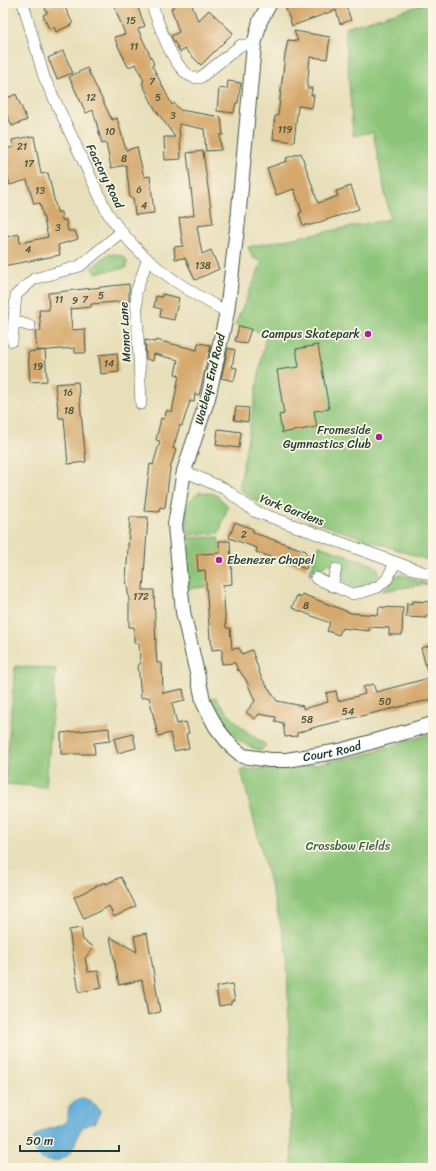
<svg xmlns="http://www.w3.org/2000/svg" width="436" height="1171" font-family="Sriracha,sans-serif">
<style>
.green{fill:#8cc579;stroke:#568156}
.water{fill:#5facd9;stroke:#3f7486}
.building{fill:#d5a96d}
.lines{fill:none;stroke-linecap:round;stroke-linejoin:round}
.minor-casing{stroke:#3d5548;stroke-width:12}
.tertiary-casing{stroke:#3d5548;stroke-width:16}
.minor{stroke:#fff;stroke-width:11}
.tertiary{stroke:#fff;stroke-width:14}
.poi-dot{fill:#b5179e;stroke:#fcf5e5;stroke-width:1.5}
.labels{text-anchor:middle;stroke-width:3.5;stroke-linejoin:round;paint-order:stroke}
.number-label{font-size:10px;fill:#4c5842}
.street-label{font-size:12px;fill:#1f3d34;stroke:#fcf5e5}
.poi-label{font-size:12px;fill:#1f3d34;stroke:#fcf5e5;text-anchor:end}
.park-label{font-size:12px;fill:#3a5f45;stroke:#fcf5e5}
</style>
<rect width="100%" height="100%" fill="#fcf5e5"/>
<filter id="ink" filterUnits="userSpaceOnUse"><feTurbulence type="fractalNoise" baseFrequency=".025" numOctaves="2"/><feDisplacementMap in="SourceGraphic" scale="8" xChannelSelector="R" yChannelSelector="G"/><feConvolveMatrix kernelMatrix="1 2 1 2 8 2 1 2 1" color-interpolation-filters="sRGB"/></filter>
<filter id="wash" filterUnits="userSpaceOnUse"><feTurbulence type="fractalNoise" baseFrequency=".012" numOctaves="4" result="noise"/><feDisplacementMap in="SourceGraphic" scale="16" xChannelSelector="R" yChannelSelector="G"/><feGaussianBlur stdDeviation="0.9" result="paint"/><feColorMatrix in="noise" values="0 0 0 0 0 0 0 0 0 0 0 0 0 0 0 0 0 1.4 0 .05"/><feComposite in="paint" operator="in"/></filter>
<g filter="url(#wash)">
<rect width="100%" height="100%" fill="#e8dfba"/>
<path class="green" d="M 428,3 L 433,3 L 433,562 L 257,502 L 239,489 L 266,334 L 235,325 L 262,262 L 253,258 L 248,247 L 390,219 L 373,132 L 353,136 L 345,28 Z
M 115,254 L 123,256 L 127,261 L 126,268 L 94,273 L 91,268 L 107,255 Z
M 200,492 L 215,494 L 228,506 L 219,533 L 187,535 C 186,516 181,503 200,492 Z
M 218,537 L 220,553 L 199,571 L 220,569 L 221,585 L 187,589 L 186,538 Z
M 319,546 L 374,565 L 378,568 C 383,591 341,598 339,566 L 328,563 L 315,574 L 309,575 Z
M 402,575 L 427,584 L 382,591 L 396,576 Z
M 15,666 L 56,669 L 46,787 L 5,784 Z
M 216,697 C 229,717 245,732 266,745 L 261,751 C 233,741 220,727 211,699 Z
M 433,733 L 433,1168 L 292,1168 L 287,950 L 241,770 L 300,767 L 359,756 Z"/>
<path class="water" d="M 82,1098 C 91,1100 95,1103 100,1111 L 96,1122 C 93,1123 88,1124 85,1126 C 72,1134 80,1156 55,1161 C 49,1162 42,1160 38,1156 C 20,1131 50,1131 65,1123 C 73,1108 61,1107 82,1098 Z"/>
<g id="blocks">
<path class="building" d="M 56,3 L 63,3 L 73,24 L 56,32 L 54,27 L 49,29 L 43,15 L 47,13 L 45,8 Z
M 113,3 L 136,3 L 145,26 L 138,29 L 154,64 L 152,65 L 172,105 L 174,103 L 180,110 L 221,117 L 223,135 L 220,135 L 221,150 L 206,151 L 204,129 L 179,124 L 181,159 L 165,160 L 164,137 L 175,137 L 155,109 L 142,83 L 144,81 L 136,64 L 128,67 L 114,37 L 125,34 Z
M 173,3 L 191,3 L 198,21 L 209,10 L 233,33 L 201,65 L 185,49 L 180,52 L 171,36 L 179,32 L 171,8 L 174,7 Z
M 284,3 L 350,3 L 346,6 L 351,20 L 340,24 L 336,10 L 292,26 Z
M 294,31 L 330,37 L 327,59 L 310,57 L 307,88 L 312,88 L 311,95 L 314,95 L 312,108 L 298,106 L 294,142 L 273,139 L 275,116 L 278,116 L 285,55 L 288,40 L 298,41 Z
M 63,51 L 73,73 L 57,79 L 48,58 Z
M 87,68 L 112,120 L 117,118 L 126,150 L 137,147 L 144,177 L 150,176 L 154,213 L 135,215 L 133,198 L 130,198 L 126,165 L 111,168 L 106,143 L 102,144 L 93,110 L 86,113 L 69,77 Z
M 228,81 L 241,83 L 238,103 L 236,103 L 234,113 L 217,111 L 219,88 L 227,89 Z
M 16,94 L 27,120 L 12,126 L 3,105 L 3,100 Z
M 34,136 L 41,174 L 48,173 L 57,212 L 61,212 L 62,220 L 66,220 L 68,231 L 75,231 L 78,239 L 58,245 L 60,255 L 3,266 L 3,243 L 7,242 L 6,237 L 19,234 L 20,243 L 48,237 L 40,203 L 34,204 L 27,180 L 10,185 L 3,158 L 3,150 L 14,147 L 12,140 Z
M 203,151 L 213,224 L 197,226 L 202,254 L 211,250 L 219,269 L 195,280 L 185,258 L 175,259 L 174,247 L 183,246 L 179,218 L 194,215 L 187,153 Z
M 301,153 L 318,203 L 338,196 L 336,191 L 351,186 L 359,209 L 311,225 L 303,225 L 299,213 L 302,212 L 294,189 L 276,195 L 267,168 L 287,161 L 286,158 Z
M 129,284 L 129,301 L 91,304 L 91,307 L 70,309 L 72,330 L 85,329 L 86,353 L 75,353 L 75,348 L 37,351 L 35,331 L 41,331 L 39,310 L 49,310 L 48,293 Z
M 162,294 L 179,298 L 174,320 L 160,317 L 161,309 L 154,307 L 156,296 L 162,297 Z
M 239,326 L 251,329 L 246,344 L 235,341 Z
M 145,340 L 155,342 L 156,340 L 197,350 L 198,343 L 211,345 L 199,395 L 195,394 L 194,402 L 190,401 L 182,426 L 180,425 L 173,449 L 176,449 L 170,469 L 165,508 L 160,507 L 159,512 L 144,511 L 150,464 L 153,465 L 160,441 L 156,440 L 161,418 L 164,419 L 167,410 L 172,412 L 179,375 L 175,374 L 178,360 L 154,354 L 153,361 L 146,359 Z
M 318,345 L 329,409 L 314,411 L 317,427 L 282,433 L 279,415 L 284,414 L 277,370 L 299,367 L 296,349 Z
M 228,348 L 235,350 L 232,367 L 237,368 L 234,381 L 221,378 Z
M 45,350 L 47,381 L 30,382 L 28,352 Z
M 117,353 L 119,372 L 101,374 L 99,355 Z
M 78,382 L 86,462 L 68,464 L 64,418 L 59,418 L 55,384 Z
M 236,407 L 249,408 L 248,422 L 234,420 Z
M 218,429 L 241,432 L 239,448 L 216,445 Z
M 130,517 L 148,517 L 143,590 L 154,590 L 156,650 L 157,663 L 162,663 L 163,693 L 183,689 L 185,700 L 172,703 L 177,724 L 186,722 L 189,733 L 186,734 L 189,748 L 174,751 L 170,733 L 158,736 L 149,697 L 141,698 L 138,664 L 140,664 L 139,643 L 134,643 L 134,627 L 129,627 L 129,599 L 126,579 Z
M 235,522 L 253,529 L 253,532 L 257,534 L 306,551 L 306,554 L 310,556 L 306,569 L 256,552 L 257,548 L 229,538 Z
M 219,541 L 230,541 L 232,584 L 223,585 L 226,628 L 230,628 L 232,649 L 239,648 L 242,654 L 252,650 L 261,677 L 277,701 L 303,706 L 303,709 L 328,702 L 326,693 L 336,691 L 338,701 L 365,694 L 363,687 L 373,684 L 376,692 L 429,678 L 421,648 L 433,645 L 433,699 L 319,726 L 297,733 L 297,736 L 285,737 L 283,723 L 275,721 L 276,717 L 259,714 L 255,719 L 246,712 L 255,701 L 246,680 L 239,670 L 238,671 L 235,663 L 222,664 L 222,649 L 212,650 L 211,639 L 210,639 L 205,570 L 198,571 L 197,554 L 220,553 Z
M 302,594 L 351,613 L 378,615 L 379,607 L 403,608 L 402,635 L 389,635 L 389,628 L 369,627 L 369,631 L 342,628 L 339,635 L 327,631 L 330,623 L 292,608 L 297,595 L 301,597 Z
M 412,601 L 432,602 L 431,615 L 426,615 L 426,618 L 406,617 L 407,603 L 412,604 Z
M 109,728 L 110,741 L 94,743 L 95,754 L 61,754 L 61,733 Z
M 133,734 L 136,748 L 118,753 L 114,739 Z
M 121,877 L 136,906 L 114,917 L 109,906 L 84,919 L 74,897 L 105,882 L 106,884 Z
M 81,928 L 83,940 L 94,947 L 85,958 L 88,972 L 98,971 L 102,988 L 79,992 L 69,930 Z
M 147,933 L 160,1012 L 148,1015 L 142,980 L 119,985 L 110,937 L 137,952 L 134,936 Z
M 232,984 L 235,1001 L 231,1001 L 231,1004 L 219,1006 L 216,987 Z"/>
</g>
</g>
<g filter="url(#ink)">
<use href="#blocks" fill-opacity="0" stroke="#3d5548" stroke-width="1"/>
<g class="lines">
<g class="minor-casing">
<path id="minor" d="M 23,3 L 44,77 L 107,212 C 138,259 178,286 227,312
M 151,3 C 159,22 175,81 200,78 L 241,45 L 254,45
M 14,321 L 30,326
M 12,341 L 16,295 L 34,279 L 80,266 L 120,233
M 141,404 L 136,292 L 147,261
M 184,471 L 225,489 L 254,511 L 433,576
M 316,578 L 352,594 L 363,592 L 378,587 L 387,579 L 395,563
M 332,586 L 336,569"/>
</g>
<g class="tertiary-casing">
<g id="tertiary">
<path id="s1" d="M 270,3 L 260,21 L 254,45 L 238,220 L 227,312 L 208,398 L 184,471 L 175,525 L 183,612 L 204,704 L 216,727 L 231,746 L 243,756 L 270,760 L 287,760 L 340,751 L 433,724"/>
</g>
</g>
<use href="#minor" class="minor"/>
<use href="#tertiary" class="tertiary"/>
</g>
</g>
<g class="poi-dot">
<circle cx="368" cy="334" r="4"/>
<circle cx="379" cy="437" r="4"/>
<circle cx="219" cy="560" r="4"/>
</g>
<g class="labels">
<g class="number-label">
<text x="131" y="24">15</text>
<text x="134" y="50">11</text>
<text x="152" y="85">7</text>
<text x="91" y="101">12</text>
<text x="158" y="101">5</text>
<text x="173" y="119">3</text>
<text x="285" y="133">119</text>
<text x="110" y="135">10</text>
<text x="22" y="150">21</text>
<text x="124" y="162">8</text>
<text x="29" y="167">17</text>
<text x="139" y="193">6</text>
<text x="40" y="194">13</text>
<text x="144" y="209">4</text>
<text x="58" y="231">3</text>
<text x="28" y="253">4</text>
<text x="203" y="269">138</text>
<text x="101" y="299">5</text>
<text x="59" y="303">11</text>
<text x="85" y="303">7</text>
<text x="75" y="304">9</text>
<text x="109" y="367">14</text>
<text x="38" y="370">19</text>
<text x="68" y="396">16</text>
<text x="69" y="414">18</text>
<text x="244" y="538">2</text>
<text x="141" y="600">172</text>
<text x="306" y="609">8</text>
<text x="385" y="705">50</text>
<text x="348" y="715">54</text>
<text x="307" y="723">58</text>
</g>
<g class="street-label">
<text transform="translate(105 176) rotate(64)" y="4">Factory Road</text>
<text transform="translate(125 332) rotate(-93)" y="4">Manor Lane</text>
<text transform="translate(210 379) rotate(-76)" y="4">Watleys End Road</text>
<text transform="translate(292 510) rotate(21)" y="4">York Gardens</text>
<text dy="4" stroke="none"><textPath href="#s1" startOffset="871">Court Road</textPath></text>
</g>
<g class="poi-label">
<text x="360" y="338">Campus Skatepark</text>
<text x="371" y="434">Fromeside<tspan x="371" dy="14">Gymnastics Club</tspan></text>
<text x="227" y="564" text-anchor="start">Ebenezer Chapel</text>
</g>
<g class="park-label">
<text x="348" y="850">Crossbow Fields</text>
</g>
</g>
<rect width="436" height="1171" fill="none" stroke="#fcf5e5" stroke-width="16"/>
<path d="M20 1145v6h99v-6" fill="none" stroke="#1f3d34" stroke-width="2"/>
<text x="26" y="1145" font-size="12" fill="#1f3d34" stroke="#fcf5e5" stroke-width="3" paint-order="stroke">50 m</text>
</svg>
